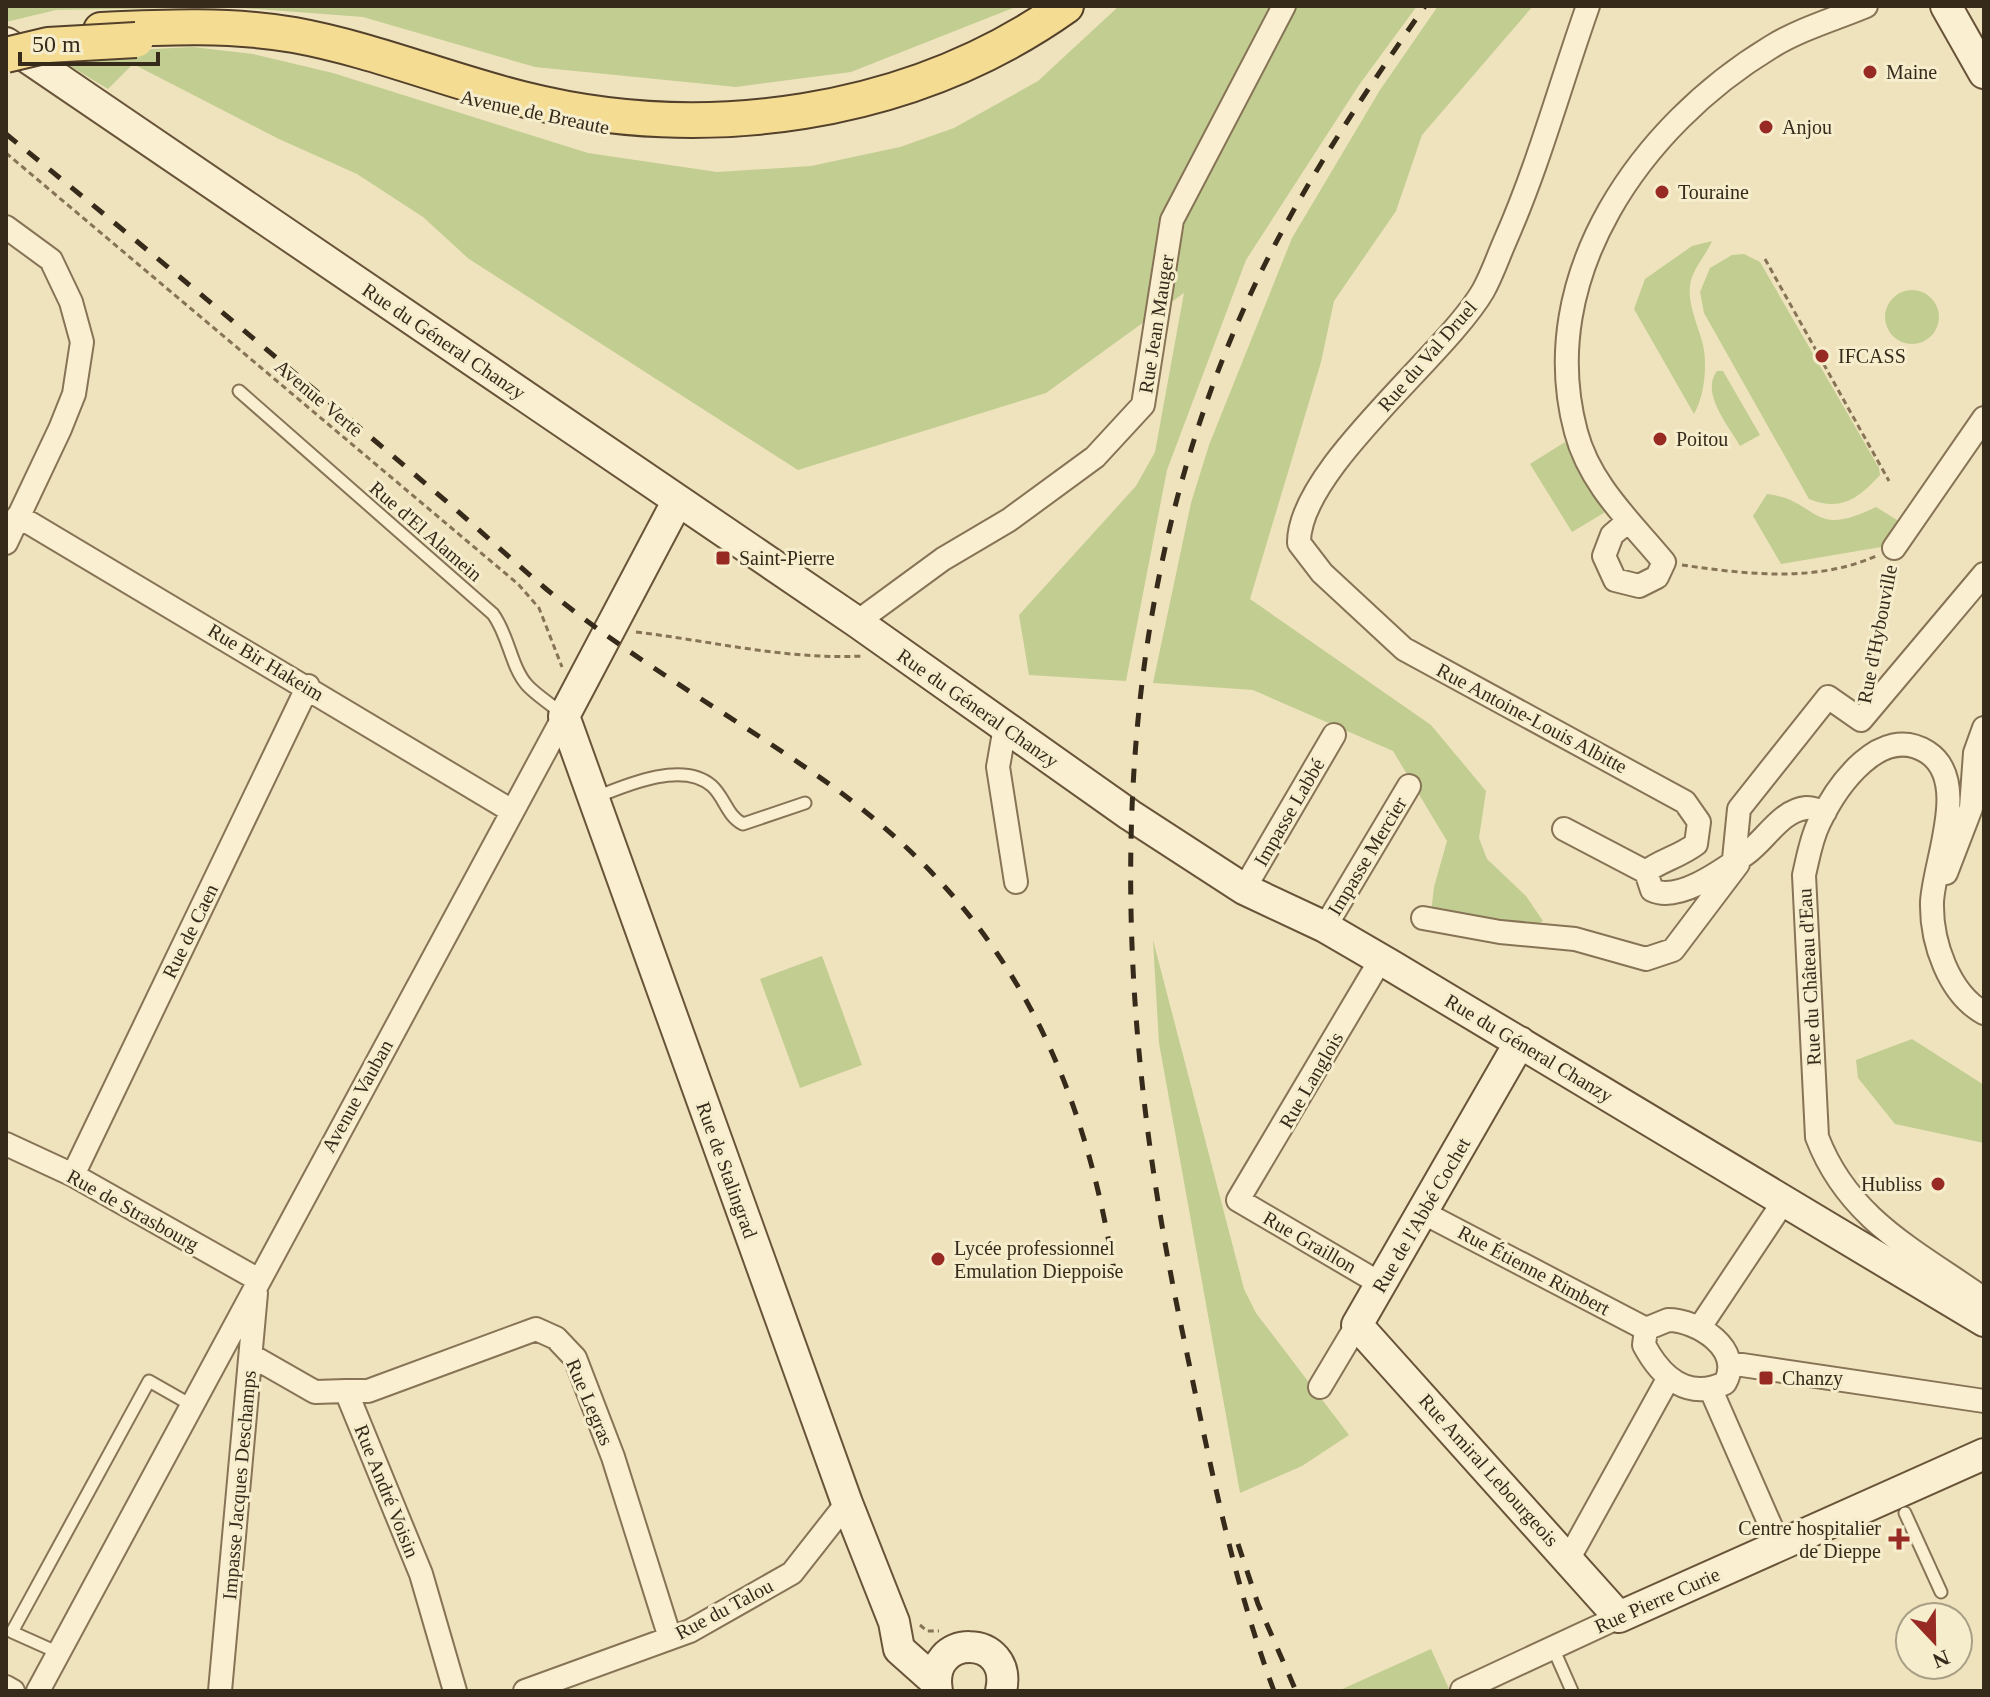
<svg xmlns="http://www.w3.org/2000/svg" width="1990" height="1697" font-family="Georgia,serif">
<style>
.green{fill:#c2cd91}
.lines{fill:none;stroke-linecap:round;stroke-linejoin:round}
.lane-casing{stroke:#877356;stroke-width:15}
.street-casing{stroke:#877356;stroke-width:26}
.secondary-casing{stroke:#695439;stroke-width:34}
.primary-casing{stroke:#54412b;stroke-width:38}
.path{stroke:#877356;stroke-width:3;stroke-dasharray:6 4;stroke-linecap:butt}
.lane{stroke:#faf0d1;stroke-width:11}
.street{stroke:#faf0d1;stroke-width:22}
.secondary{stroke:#faf0d1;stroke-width:30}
.primary{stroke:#f4dc93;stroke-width:34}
.rail{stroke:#362a1b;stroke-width:5;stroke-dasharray:14 14;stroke-linecap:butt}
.primary-bridge-casing{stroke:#54412b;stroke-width:38;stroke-linecap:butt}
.primary-bridge{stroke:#f4dc93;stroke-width:34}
.poi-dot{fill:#982a24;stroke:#f6edcd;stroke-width:3}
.labels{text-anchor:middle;stroke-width:6;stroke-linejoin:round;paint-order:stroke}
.poi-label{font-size:20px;fill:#362a1b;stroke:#f6edcd;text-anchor:start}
.street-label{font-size:20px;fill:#362a1b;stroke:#f6edcd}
</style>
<rect width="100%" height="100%" fill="#efe3bd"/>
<path class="green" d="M 6,6 L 1018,6 L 851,72 L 736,87 L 535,67 L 363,17 L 229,7 L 56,10 L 6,22 Z
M 1119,6 L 1417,6 L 1359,85 L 1246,260 L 1167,470 L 1126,681 L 1029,675 L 1019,615 L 1136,486 L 1155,452 L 1184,293 L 1046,393 L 798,470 L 469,259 L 423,217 L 357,174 L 279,139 L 133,64 L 108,89 L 50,54 L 193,47 L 253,54 L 333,73 L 588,153 L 717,172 L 811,166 L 900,147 L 954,128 L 1038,81 Z
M 1438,6 L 1533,6 L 1422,135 L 1396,211 L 1334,301 L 1321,362 L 1250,599 L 1431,725 L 1486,791 L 1479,838 L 1487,859 L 1526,896 L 1543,921 L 1505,941 L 1430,922 L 1434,887 L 1447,841 L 1393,751 L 1253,690 L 1153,683 L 1191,503 L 1209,445 L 1292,238 L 1380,90 Z
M 1712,241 C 1705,257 1692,269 1690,286 C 1688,305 1697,323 1702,341 C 1708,362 1705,395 1694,414 L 1634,309 L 1645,279 L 1692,246 Z
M 1744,254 L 1760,262 L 1879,468 L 1880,475 C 1859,498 1841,512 1809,499 L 1704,313 L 1700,292 L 1710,268 L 1732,255 Z
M1885 317a27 27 0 1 1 54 0a27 27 0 1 1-54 0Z
M 1717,371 L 1723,371 L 1760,435 L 1740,446 C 1729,426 1700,393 1717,371 Z
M 1565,442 L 1607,511 L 1572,532 L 1530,464 Z
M 1767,494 C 1820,500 1809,540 1876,507 L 1902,523 L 1887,546 L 1781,564 L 1753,516 Z
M 1153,940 L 1244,1289 L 1256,1313 L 1349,1435 L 1302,1466 L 1240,1493 L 1159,1043 Z
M 822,956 L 862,1065 L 800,1088 L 760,979 Z
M 1912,1039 L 1984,1085 L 1984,1143 L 1895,1124 L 1858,1078 L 1856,1060 Z
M 1431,1649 L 1450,1691 L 1338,1691 Z"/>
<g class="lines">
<g class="lane-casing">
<path id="lane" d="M 239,391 L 493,614 C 509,636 511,667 527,685 C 536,695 551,704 562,714
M 594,798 C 626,785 683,760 712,786 C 725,798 727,816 743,824 L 805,803
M 1905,1513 L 1941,1592
M 1553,1648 L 1572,1691
M 59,1653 L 12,1632 L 149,1381 L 193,1406"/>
</g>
<g class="street-casing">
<path id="street" d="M 1588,6 C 1560,85 1539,164 1505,241 C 1498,257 1492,275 1483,291 C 1445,356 1298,470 1299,543 L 1322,573 L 1404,649 L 1685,802 L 1699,822 L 1696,844 C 1679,857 1659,861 1646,872 L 1652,890 C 1679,903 1724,869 1747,853 C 1765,840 1782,810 1806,808 C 1811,807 1820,811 1825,812
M 6,227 L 51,260 L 71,302 L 82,342 L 74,394 L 60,429 L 6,543
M 18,516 L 512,811
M 1627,522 L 1612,535 L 1604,556 L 1615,580 L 1639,586 L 1657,577 L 1664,562 C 1631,522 1590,485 1576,432 C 1534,276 1642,125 1771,47 C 1800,29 1835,19 1866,6
M 1894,548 L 1984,418
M 857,622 L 943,559 L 1009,520 L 1095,457 L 1143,405 L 1172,220 L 1284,6
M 1005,727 L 998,767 L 1016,882
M 1564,829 L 1646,872
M 1734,859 L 1739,809 L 1828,697 L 1861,720 L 1984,574
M 1946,873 L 1971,808 L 1975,753 L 1984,728
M 1244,889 L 1334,735
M 1423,918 L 1500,932 L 1575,939 L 1646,959 L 1673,950 L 1738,864
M 1325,927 L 1409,786
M 1381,959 L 1238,1200 L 1381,1284
M 1984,1013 C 1949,994 1931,942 1932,902 C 1934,861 1971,780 1927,752 C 1881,723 1837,785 1819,823 C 1811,839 1808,858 1804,875 L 1817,1137 C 1848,1219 1916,1251 1984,1299
M 6,1144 L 73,1175 L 257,1279
M 73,1175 L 308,686
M 1422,1212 L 1646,1329
M 1668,1320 C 1697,1320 1744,1349 1725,1383 C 1688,1401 1661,1377 1644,1345 L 1646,1329 Z
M 1700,1327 L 1784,1201
M 252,1356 L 315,1392 L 346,1391 L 421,1574 L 455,1691
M 1729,1363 L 1984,1401
M 1320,1387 L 1357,1325
M 1711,1390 L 1779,1545
M 346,1391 L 368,1391 L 536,1329 L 556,1338 L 575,1358 L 613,1457 L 670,1638
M 1569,1558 L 1668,1379
M 6,1687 L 13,1691
M 1462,1690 L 1619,1617
M 38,1691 L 564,716
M 220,1691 L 256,1293
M 525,1691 L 690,1631 L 792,1573 L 847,1503"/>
</g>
<g class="secondary-casing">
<path id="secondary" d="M 1946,6 L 1984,73
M 6,43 L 857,622 L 1130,815 L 1244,889 L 1325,927 L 1392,966 L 1984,1321
M 677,502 L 564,716 L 847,1503 L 894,1622 L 899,1649 L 936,1682
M 1520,1042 L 1357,1325 L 1619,1617 L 1984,1454
M 937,1691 C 926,1632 1014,1633 1001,1691"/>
</g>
<g class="primary-casing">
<path id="primary" d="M 101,30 C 166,27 230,24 294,35 C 371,49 446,80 522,99 C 704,145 911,116 1066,6"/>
</g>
<path class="path" d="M 6,153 L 518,584 L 539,608 L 562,667
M 1765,259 L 1889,481
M 1682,565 C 1745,574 1816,583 1876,556
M 636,632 C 712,641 786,660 863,656
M 1869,678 L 1890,568
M 920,1625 L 927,1631 L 939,1631"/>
<use href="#lane" class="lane"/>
<use href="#street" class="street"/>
<use href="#secondary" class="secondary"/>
<use href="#primary" class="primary"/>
<path class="rail" d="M 6,134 C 156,256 305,381 453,507 C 484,534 514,562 545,588 C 629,658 726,712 815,774 C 997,900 1079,1056 1114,1271
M 1238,1544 L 1258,1604 L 1296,1691
M 1274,1691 C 1230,1573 1208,1452 1182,1330 C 1107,976 1099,602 1262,270 C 1308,177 1366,91 1425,6"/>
<g class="primary-bridge-casing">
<path id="primary-bridge" d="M 6,55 L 48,45 L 136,40"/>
</g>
<use href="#primary-bridge" class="primary-bridge"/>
</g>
<g class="poi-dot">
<circle cx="1870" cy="72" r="8"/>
<circle cx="1766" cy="127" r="8"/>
<circle cx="1662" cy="192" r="8"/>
<circle cx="1822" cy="356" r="8"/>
<circle cx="1660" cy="439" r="8"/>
<rect x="715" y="550" width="16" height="16" rx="4"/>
<circle cx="1938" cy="1184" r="8"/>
<circle cx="938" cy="1259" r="8"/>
<rect x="1758" y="1370" width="16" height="16" rx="4"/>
<path d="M1895 1527h8v8h8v8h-8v8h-8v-8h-8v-8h8z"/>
</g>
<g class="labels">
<g class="poi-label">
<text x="1886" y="79">Maine</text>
<text x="1782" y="134">Anjou</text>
<text x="1678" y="199">Touraine</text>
<text x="1838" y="363">IFCASS</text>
<text x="1676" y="446">Poitou</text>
<text x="739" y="565">Saint-Pierre</text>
<text x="1922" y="1191" text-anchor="end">Hubliss</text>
<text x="954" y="1255">Lycée professionnel<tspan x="954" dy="23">Emulation Dieppoise</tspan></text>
<text x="1782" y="1385">Chanzy</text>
<text x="1881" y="1535" text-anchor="end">Centre hospitalier<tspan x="1881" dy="23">de Dieppe</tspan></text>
</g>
<g class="street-label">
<text transform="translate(535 112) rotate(12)" y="7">Avenue de Breaute</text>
<text transform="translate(1156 324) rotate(-81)" y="7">Rue Jean Mauger</text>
<text transform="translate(444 341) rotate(34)" y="7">Rue du Géneral Chanzy</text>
<text transform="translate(1427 356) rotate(-49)" y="7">Rue du Val Druel</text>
<text transform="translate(319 398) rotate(40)" y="7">Avenue Verte</text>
<text transform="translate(426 531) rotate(41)" y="7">Rue d'El Alamein</text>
<text transform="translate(1877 634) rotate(-79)" y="7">Rue d'Hybouville</text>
<text transform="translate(266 662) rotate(31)" y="7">Rue Bir Hakeim</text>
<text transform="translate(978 708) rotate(35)" y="7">Rue du Géneral Chanzy</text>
<text transform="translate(1532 718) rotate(28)" y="7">Rue Antoine-Louis Albitte</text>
<text transform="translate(1289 812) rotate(-60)" y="7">Impasse Labbé</text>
<text transform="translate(1367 856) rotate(-59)" y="7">Impasse Mercier</text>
<text transform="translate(190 931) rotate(-64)" y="7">Rue de Caen</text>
<text transform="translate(1809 977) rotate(-93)" y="7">Rue du Château d'Eau</text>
<text transform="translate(1529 1048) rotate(31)" y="7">Rue du Géneral Chanzy</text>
<text transform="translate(1311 1080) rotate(-60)" y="7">Rue Langlois</text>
<text transform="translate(357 1096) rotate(-61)" y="7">Avenue Vauban</text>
<text transform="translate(727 1170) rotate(70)" y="7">Rue de Stalingrad</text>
<text transform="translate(133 1210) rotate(29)" y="7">Rue de Strasbourg</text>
<text transform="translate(1421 1215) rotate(-60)" y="7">Rue de l'Abbé Cochet</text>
<text transform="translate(1310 1242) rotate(30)" y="7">Rue Graillon</text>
<text transform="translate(1534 1270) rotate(28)" y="7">Rue Étienne Rimbert</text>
<text transform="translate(590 1402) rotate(67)" y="7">Rue Legras</text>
<text transform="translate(1489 1470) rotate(48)" y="7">Rue Amiral Lebourgeois</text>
<text transform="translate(239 1485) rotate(-85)" y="7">Impasse Jacques Deschamps</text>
<text transform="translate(387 1491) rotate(68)" y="7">Rue André Voisin</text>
<text transform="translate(1657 1600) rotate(-24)" y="7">Rue Pierre Curie</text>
<text transform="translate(724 1609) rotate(-28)" y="7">Rue du Talou</text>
</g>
</g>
<rect width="1990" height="1697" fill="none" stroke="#362a1b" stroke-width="16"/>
<g transform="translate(1934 1641) rotate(158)"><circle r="38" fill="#f6edcd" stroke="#a99f86" stroke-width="2"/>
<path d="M0-6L14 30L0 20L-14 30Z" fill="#982a24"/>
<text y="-12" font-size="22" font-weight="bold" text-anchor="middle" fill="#362a1b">N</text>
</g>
<path d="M20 52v12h138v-12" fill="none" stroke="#362a1b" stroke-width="4"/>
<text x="32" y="52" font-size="24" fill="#362a1b" stroke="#f6edcd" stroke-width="6" paint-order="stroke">50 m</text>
</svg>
